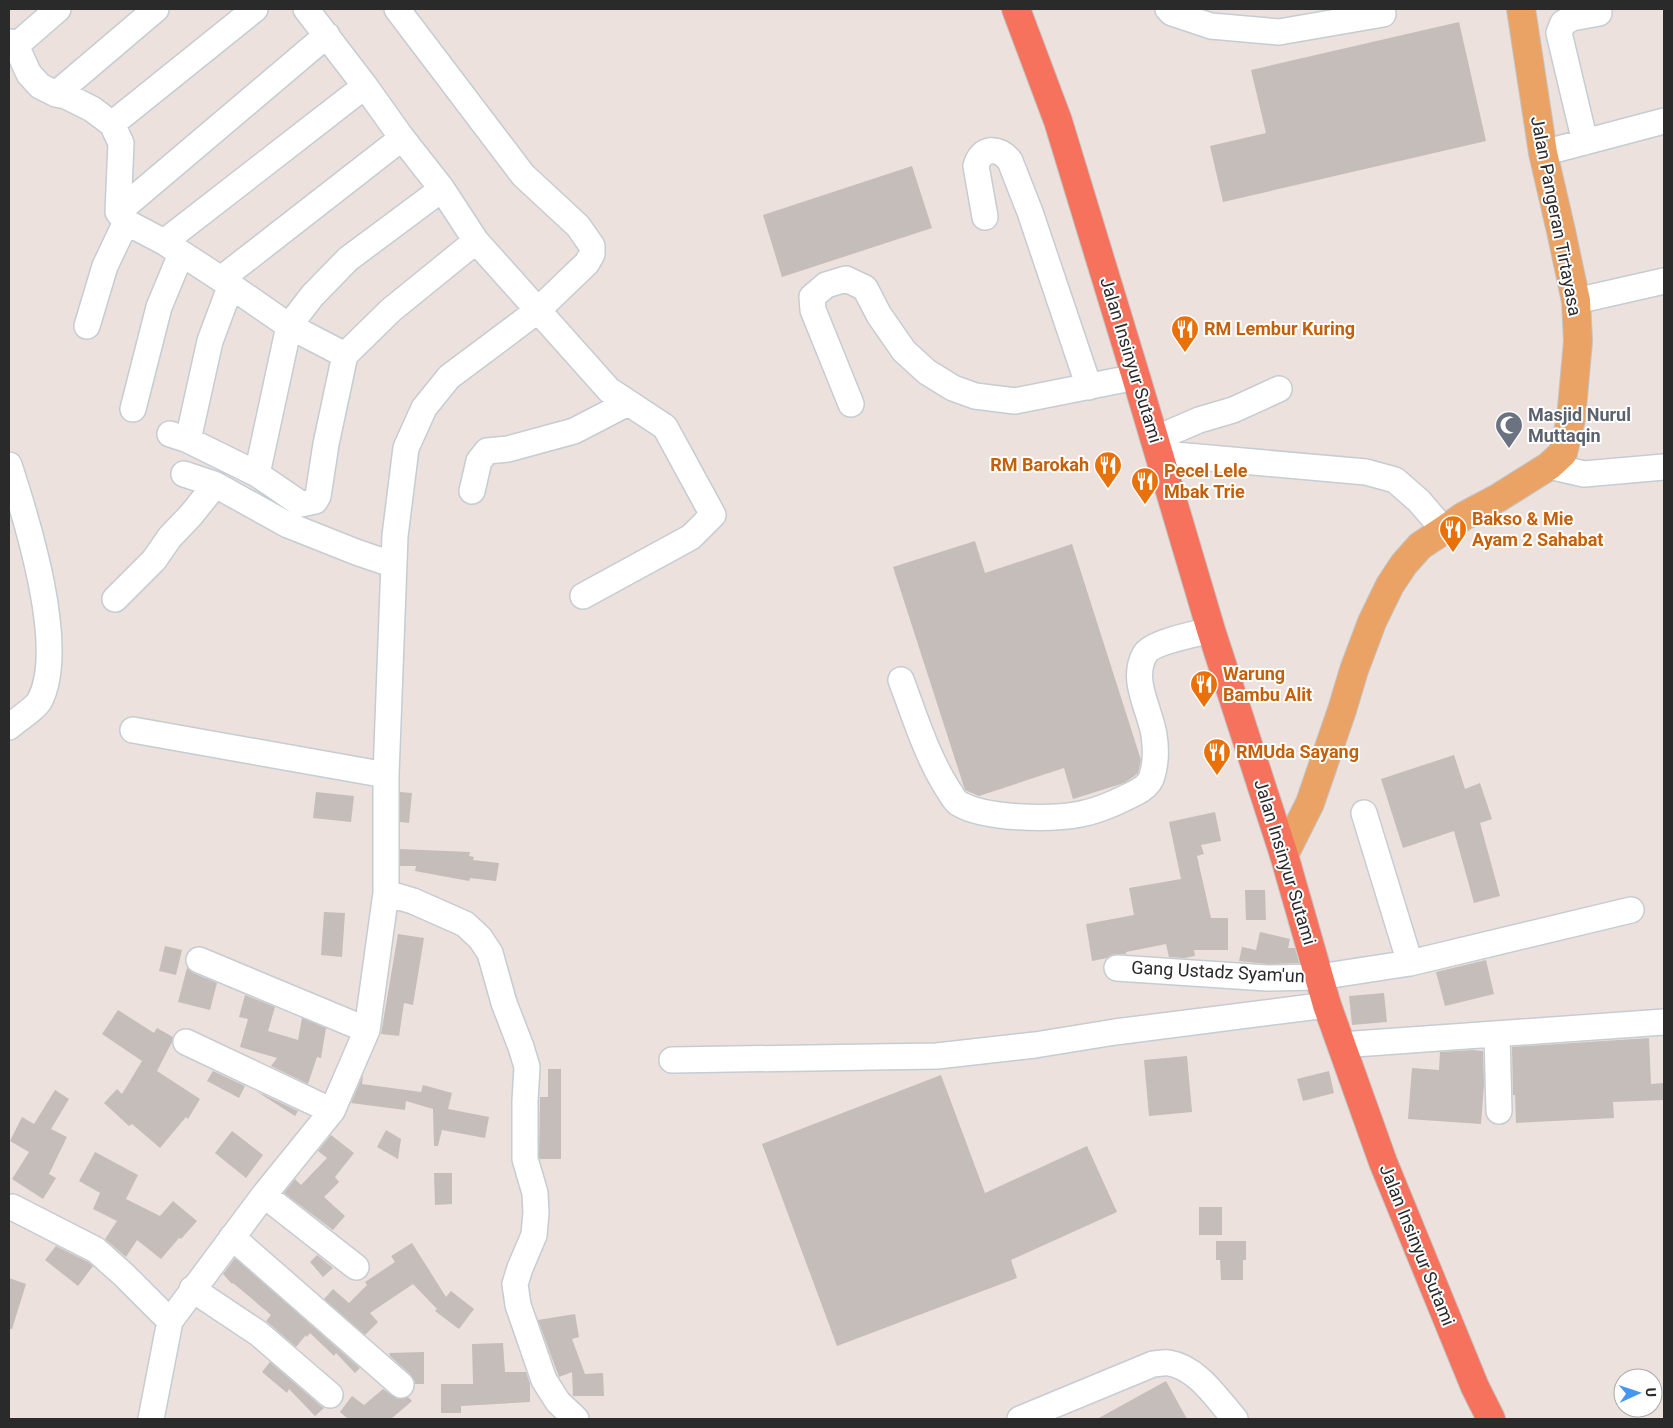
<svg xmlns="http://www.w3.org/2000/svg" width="1673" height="1428" font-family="Roboto,sans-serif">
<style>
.building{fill:#c4bdb9}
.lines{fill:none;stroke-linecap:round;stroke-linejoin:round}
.minor-casing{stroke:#c5ccd3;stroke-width:28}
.major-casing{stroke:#c3c3c3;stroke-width:30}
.highway-casing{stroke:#c3c3c3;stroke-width:30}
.minor{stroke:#fff;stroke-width:25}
.major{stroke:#eaa364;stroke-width:28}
.highway{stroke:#f6725d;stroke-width:28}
.labels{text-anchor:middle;stroke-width:4;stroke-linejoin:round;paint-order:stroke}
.street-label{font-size:18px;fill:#2a2a2a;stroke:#fff}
.food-label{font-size:18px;font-weight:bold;fill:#c56008;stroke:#fff;text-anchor:start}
.worship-label{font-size:18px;font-weight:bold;fill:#5b616d;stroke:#fff;text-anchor:start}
</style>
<rect width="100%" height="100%" fill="#ece1dd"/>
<path class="building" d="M 1459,22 L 1486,141 L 1223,202 L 1210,146 L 1266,133 L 1251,70 Z
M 912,166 L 932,228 L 782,277 L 763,215 Z
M 975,541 L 985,573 L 1072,544 L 1141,760 L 1138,773 L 1133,777 L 1124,783 L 1073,799 L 1064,768 L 979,796 L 965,790 L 893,567 Z
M 1454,755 L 1465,789 L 1480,783 L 1492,819 L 1480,823 L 1500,896 L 1474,903 L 1454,831 L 1403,848 L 1381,779 Z
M 316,792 L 354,796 L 351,822 L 313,818 Z
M 400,792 L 412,793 L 409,823 L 400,822 Z
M 1215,812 L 1221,841 L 1201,845 L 1204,854 L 1197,856 L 1211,918 L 1228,918 L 1228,950 L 1194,950 L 1195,956 L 1184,958 L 1169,957 L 1166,944 L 1126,952 L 1126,954 L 1117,954 L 1111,955 L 1107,958 L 1092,961 L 1086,924 L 1134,915 L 1129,888 L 1181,879 L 1169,822 Z
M 400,849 L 470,852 L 469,856 L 474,857 L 473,860 L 499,863 L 496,881 L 470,878 L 469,881 L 415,871 L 416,866 L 400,866 Z
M 1245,890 L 1265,890 L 1266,920 L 1246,920 Z
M 324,912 L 345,913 L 342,957 L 321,955 Z
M 1260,932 L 1290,939 L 1288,948 L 1295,948 L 1299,963 L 1267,964 L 1239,961 L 1242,947 L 1256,950 Z
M 398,934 L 424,938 L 413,1005 L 404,1003 L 399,1036 L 381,1034 Z
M 165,946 L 182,950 L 176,975 L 159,971 Z
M 1486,960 L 1494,994 L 1445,1006 L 1436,972 Z
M 187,968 L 193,973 L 217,983 L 210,1010 L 178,1002 Z
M 1384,993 L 1387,1022 L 1352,1025 L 1349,996 Z
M 245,995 L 275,1007 L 268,1031 L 298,1040 L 302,1018 L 326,1028 L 321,1058 L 317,1057 L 308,1084 L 271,1066 L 277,1058 L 240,1047 L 248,1019 L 239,1017 Z
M 118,1010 L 154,1033 L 157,1028 L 173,1037 L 172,1042 L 157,1071 L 200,1099 L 188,1119 L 186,1117 L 160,1148 L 132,1124 L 129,1126 L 104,1103 L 117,1089 L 122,1094 L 142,1061 L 102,1034 Z
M 1649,1038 L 1651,1084 L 1664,1083 L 1664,1100 L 1613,1102 L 1614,1118 L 1516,1123 L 1515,1095 L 1513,1095 L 1512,1047 Z
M 1473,1050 L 1483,1051 L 1484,1085 L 1481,1124 L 1408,1119 L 1412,1068 L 1439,1070 L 1440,1052 Z
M 1187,1056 L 1192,1112 L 1149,1116 L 1144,1060 Z
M 548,1069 L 561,1069 L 561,1159 L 540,1159 L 539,1157 L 540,1097 L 548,1097 Z
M 213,1071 L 245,1086 L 239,1098 L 207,1081 Z
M 1329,1071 L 1334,1093 L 1303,1101 L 1297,1079 Z
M 363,1075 L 362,1084 L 421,1092 L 423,1085 L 452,1093 L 448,1109 L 489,1117 L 485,1138 L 442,1130 L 438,1146 L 434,1146 L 433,1109 L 406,1101 L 405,1110 L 351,1103 Z
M 941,1075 L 985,1193 L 1087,1146 L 1117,1212 L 1011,1260 L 1017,1278 L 837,1346 L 762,1144 Z
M 55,1090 L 69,1099 L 51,1129 L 67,1137 L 49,1174 L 56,1178 L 43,1199 L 12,1179 L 29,1152 L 10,1141 L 22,1117 L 34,1124 Z
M 256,1091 L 298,1111 L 295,1116 Z
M 386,1130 L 401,1139 L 398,1159 L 377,1147 Z
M 232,1131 L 263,1155 L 246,1178 L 215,1153 Z
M 331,1135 L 354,1153 L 335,1177 L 339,1182 L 324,1197 L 345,1216 L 333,1230 L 284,1193 L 295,1179 L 301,1185 L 327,1158 L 318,1151 Z
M 95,1152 L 138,1175 L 126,1199 L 160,1216 L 173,1201 L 197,1221 L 181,1239 L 179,1238 L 161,1259 L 137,1240 L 126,1257 L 105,1239 L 117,1221 L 93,1209 L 100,1193 L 79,1181 Z
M 434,1173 L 452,1173 L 452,1204 L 435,1205 Z
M 1199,1207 L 1222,1207 L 1222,1235 L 1199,1235 Z
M 1216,1241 L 1246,1241 L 1246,1260 L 1243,1260 L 1243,1280 L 1221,1280 L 1220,1260 L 1216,1260 Z
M 412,1243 L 446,1297 L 451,1291 L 474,1309 L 459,1329 L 435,1311 L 437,1309 L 413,1284 L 370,1313 L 378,1322 L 365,1335 L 324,1299 L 333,1289 L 349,1303 L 367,1285 L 365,1282 L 395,1262 L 391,1256 Z
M 56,1246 L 88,1262 L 93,1266 L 78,1286 L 45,1260 Z
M 317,1255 L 333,1268 L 323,1277 L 310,1262 Z
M 235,1258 L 360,1368 L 355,1373 L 336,1353 L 334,1356 L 310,1333 L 307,1337 L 306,1335 L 296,1347 L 266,1321 L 271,1315 L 233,1283 L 232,1284 L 223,1274 Z
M 9,1278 L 26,1284 L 12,1329 L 9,1329 Z
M 575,1314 L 579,1337 L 572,1339 L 585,1374 L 603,1373 L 604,1396 L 573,1396 L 572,1372 L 559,1377 L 538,1320 Z
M 503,1343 L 505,1372 L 526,1372 L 530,1384 L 530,1402 L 461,1406 L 461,1413 L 441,1413 L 441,1384 L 473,1384 L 472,1344 Z
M 424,1352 L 424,1384 L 415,1384 L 414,1380 L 410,1374 L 390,1356 L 389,1353 Z
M 270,1362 L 321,1406 L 324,1408 L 315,1416 L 289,1389 L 287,1393 L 262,1372 Z
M 1166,1381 L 1187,1419 L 1097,1419 Z
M 383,1389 L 398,1399 L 408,1397 L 412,1401 L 391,1419 L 348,1419 L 340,1412 L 352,1396 L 364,1405 Z"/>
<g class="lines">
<g class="minor-casing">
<path id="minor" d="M 306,9 L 365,86 L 402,138 L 442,189 L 476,241 L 609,390 L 665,427 L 713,515 L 691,537 L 583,596
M 1168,9 L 1172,13 L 1211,26 L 1279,32 L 1383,14
M 9,42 L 19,43 L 18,50 L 29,74 L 40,86 L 56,94 L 66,96 L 92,109 L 112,124 L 121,143 L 118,212 L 126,222 L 164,242 L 221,279
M 19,43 L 58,9
M 56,94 L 156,9
M 112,124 L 255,9
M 1585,142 L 1559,33 L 1563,23 L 1572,18 L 1599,13
M 1543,153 L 1664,121
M 118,212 L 327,35
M 985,217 L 976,166 C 981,147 999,146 1010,161 L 1030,212 L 1089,387
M 164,242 L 365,86
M 1576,301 L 1664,281
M 87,326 L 105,266 L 126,222
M 345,355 L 289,326 L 221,279 L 402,138
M 851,404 L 813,310 L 812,297 L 826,285 L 846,279 L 865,288 L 879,315 L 904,351 L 927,372 L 953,388 L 975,396 L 1015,401 L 1136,377
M 133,409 L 159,307 L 181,254
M 170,434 L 188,440 L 257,474 L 301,504 L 315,501 L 318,496 L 326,444 L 345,355 L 391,310 L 476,241
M 1155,439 L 1199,420 L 1233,410 L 1279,389
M 188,440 L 210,341 L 231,285
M 1160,456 L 1174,455 L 1198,457 L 1366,472 L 1395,480 L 1419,501 L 1444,530
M 9,465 C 27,520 67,647 40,700 C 36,708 17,720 9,727
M 1549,466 L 1584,474 L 1664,467
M 184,474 L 214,484 L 288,525 L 356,552 L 394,565
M 257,474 L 289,326 L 312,296 L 348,259 L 442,189
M 472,491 L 479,461 L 487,451 L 508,449 L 574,431 L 628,403
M 115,599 L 154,560 L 170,537 L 191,515 L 215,485
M 901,680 C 915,717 927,757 949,791 C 952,795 954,800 958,803 C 984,819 1050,820 1081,814 C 1096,811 1113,804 1127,797 C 1136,793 1149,787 1152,776 C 1156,763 1156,748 1154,735 C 1150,709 1130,680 1145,654 C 1152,642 1196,634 1211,630
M 133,730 L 386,775
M 1364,813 L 1410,963
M 386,893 L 413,901 L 465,924 L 480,938 L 490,953 L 504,1003 L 521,1047 L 527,1067 L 525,1101 L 525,1159 L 535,1193 L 536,1213 L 534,1235 L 520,1268 L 515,1284 L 518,1305 L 544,1380 L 558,1402 L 576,1419
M 199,960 L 367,1030
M 1117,968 L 1267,978 L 1319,977 L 1410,963 L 1631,910
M 1497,1035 L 1499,1111
M 186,1042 L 332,1111
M 1341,1045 L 1664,1022
M 672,1060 L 937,1056 L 1035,1045 L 1115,1032 L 1327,1005
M 264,1195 L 356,1267
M 12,1207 L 96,1250 L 124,1275 L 170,1321
M 232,1237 L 401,1385
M 192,1289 L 258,1333 L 330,1395
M 151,1419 L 170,1321 L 264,1195 L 332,1111 L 367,1030 L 386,893 L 386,775 L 395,536 L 406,448 L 424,408 L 449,377 L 537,311 L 587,263 L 592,254 L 592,246 L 578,226 L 523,175 L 397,9
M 1020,1419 L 1153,1364 C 1158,1364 1164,1362 1169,1363 C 1198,1368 1217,1399 1235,1419"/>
</g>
<g class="major-casing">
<path id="major" d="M 1284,855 L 1310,803 L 1342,710 L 1354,670 L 1372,622 L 1390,585 L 1404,564 L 1420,546 L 1444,530 L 1464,516 L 1498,498 L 1549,466 L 1563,453 L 1571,419 L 1578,341 L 1576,301 L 1561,231 L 1543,153 L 1521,9"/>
</g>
<g class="highway-casing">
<path id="highway" d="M 1016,9 L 1058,121 L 1136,377 L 1211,630 L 1284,855 L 1327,1005 L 1383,1162 L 1475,1387 L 1491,1419"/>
</g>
<use href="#minor" class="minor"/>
<use href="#major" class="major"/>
<use href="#highway" class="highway"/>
</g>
<defs>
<g id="restaurant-pin" transform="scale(1.4375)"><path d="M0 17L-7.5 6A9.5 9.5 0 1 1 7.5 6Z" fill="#e8710a" stroke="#fff"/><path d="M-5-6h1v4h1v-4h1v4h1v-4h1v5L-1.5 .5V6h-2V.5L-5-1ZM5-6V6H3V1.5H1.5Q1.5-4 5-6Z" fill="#fff"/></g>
<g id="mosque-pin" transform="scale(1.4375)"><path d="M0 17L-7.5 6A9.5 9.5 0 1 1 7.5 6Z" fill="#6b7280" stroke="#fff"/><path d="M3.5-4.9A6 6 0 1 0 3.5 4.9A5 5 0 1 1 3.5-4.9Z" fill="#fff"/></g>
</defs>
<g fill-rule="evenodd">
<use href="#restaurant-pin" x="1185" y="329"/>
<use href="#mosque-pin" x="1509" y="425"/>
<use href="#restaurant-pin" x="1108" y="465"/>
<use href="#restaurant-pin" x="1145" y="481"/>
<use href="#restaurant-pin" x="1453" y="529"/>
<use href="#restaurant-pin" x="1204" y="684"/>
<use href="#restaurant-pin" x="1217" y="752"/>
</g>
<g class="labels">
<g class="street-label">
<text transform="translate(1556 216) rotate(79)" y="6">Jalan Pangeran Tirtayasa</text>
<text transform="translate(1131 360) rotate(73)" y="6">Jalan Insinyur Sutami</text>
<text transform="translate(1285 862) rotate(73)" y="6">Jalan Insinyur Sutami</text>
<text transform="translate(1218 972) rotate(3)" y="6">Gang Ustadz Syam'un</text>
<text transform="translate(1417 1245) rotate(68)" y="6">Jalan Insinyur Sutami</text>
</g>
<g class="food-label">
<text x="1204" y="335">RM Lembur Kuring</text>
<text x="1089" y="471" text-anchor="end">RM Barokah</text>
<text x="1164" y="477">Pecel Lele<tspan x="1164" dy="21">Mbak Trie</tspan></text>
<text x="1472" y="525">Bakso &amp; Mie<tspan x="1472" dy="21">Ayam 2 Sahabat</tspan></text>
<text x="1223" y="680">Warung<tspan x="1223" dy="21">Bambu Alit</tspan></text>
<text x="1236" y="758">RMUda Sayang</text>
</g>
<g class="worship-label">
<text x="1528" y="421">Masjid Nurul<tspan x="1528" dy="21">Muttaqin</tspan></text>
</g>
</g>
<rect width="1673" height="1428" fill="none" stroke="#2a2a2a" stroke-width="20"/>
<g transform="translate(1638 1393) rotate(87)"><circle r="24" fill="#ffffff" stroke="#aaaaaa"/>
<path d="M0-4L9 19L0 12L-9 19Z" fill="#4598f1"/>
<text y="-8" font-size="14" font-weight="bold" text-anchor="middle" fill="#2a2a2a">U</text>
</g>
</svg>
